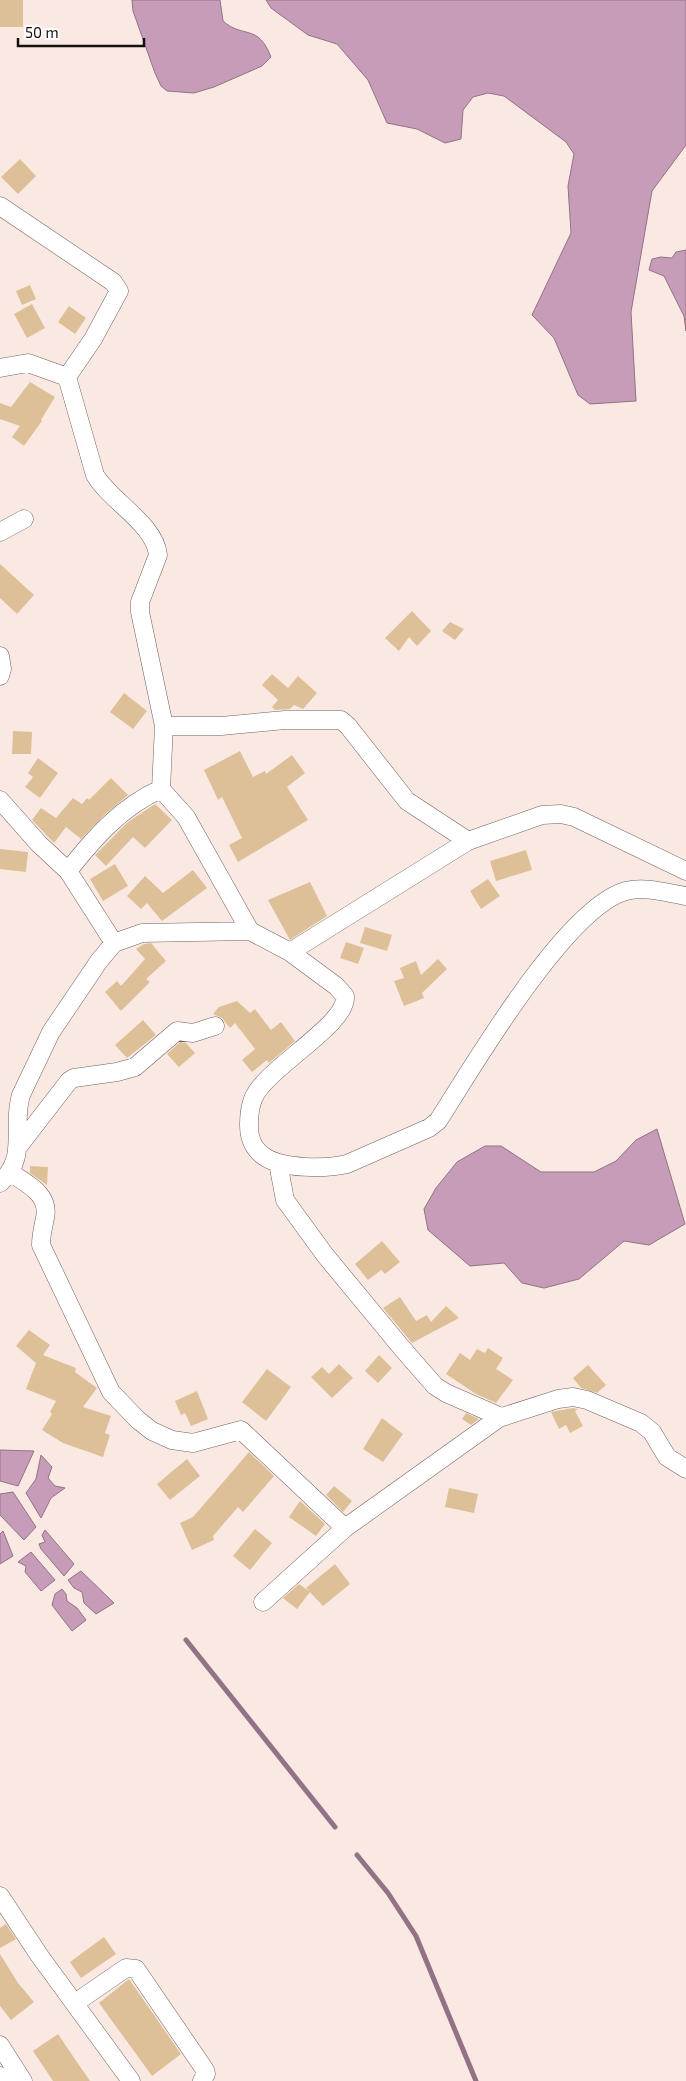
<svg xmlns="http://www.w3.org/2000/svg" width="686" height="2081" font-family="'Exo 2',sans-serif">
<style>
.water{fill:#c79cb8;stroke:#927285}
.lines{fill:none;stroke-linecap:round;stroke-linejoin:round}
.stream{stroke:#927285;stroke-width:5}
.building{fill:#dec098}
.minor-casing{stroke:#70625d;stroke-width:19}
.minor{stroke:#fff;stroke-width:18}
</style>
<rect width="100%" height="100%" fill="#fae9e3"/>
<path class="water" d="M 132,0 L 220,0 L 223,21 C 243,39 258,23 271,57 L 262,66 L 214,87 L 194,93 L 167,91 L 161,86 L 155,73 L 133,11 Z
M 266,0 L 686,0 L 686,145 L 652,191 L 631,312 L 636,401 L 590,404 L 578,395 L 554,338 L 532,315 L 571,233 L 568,186 L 574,154 L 566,142 L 504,96 L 488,93 L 473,97 L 463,110 L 461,139 L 445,143 L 417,129 L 387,123 L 368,80 L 337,44 L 308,35 L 271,8 Z
M 686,250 L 686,331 L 684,316 L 664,276 L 649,270 L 652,259 L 661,257 L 672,258 L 676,252 Z
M 657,1129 L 685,1224 L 649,1245 L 624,1241 L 579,1279 L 544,1288 L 522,1283 L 504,1263 L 470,1266 L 428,1230 L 424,1209 L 436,1188 L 457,1162 L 485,1146 L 501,1146 L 541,1172 L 594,1172 L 616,1161 L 636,1140 Z
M 0,1450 L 34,1451 L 18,1486 L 0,1481 Z
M 41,1455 L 52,1467 L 48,1478 L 55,1486 L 65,1488 L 51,1498 L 41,1518 L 26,1493 L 36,1479 Z
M 13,1492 L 36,1527 L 24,1540 L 0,1515 L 0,1494 Z
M 45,1530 L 74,1564 L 64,1576 L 41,1549 L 39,1544 L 45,1542 L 42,1535 Z
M 3,1531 L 13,1556 L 0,1564 L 0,1534 Z
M 31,1552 L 55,1580 L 41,1591 L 25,1572 L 26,1566 L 18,1562 Z
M 81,1571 L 114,1603 L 96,1614 L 84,1603 L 82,1592 L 74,1588 L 68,1580 Z
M 62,1589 L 66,1594 L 67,1601 L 77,1608 L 86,1620 L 72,1631 L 52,1605 L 55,1594 Z"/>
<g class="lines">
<path class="stream" d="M 186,1640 L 335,1827
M 357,1855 L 388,1893 L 416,1936 L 476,2081"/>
</g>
<path class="building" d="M 0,0 L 23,0 L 23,27 L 0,27 Z
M 20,159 L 36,176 L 18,194 L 1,177 Z
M 30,285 L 36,299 L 22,305 L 16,291 Z
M 32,304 L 45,328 L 27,338 L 14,314 Z
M 69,306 L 86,318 L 75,334 L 58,322 Z
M 30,382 L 55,397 L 41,420 L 42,421 L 24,446 L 12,437 L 20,426 L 0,419 L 0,403 L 11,407 Z
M 0,564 L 34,595 L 17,614 L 0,598 Z
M 412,611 L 431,631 L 417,646 L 409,637 L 399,651 L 385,638 Z
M 450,622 L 464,629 L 455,640 L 442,631 Z
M 272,674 L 288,688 L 298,676 L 317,693 L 303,709 L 294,705 L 290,709 L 275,710 L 272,707 L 278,700 L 262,685 Z
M 124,693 L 147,711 L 133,729 L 110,712 Z
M 13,731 L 32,732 L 31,754 L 12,754 Z
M 240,751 L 253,777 L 265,771 L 266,774 L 292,755 L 305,773 L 287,787 L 308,820 L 238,862 L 229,845 L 242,838 L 222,797 L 218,800 L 204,770 Z
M 38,758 L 58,773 L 40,798 L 25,787 L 33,777 L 28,773 Z
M 111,778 L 128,795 L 103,816 L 81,839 L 66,827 L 54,843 L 32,820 L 41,808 L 56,818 L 73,798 L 82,804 L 87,798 L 89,800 Z
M 155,804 L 172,820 L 145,848 L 133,837 L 106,866 L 95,855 L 128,822 Z
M 0,849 L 28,852 L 26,872 L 0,869 Z
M 526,850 L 532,870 L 496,881 L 490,861 Z
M 115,864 L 128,886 L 103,901 L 90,879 Z
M 193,870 L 207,888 L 162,921 L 147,903 L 141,909 L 127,896 L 145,876 L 163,893 Z
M 488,879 L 500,896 L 481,909 L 470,891 Z
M 310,882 L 327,916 L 290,940 L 268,900 Z
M 365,927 L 392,935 L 387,951 L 360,943 Z
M 346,942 L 364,948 L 358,964 L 340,958 Z
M 151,943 L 166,961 L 146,979 L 150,982 L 121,1011 L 105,992 L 117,981 L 121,986 L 145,959 L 136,949 L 144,944 Z
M 438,959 L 447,969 L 422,993 L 424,998 L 404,1006 L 394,981 L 404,978 L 400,968 L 416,961 L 421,975 Z
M 237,1001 L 250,1013 L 255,1009 L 271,1030 L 281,1022 L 295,1041 L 269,1063 L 267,1060 L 252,1072 L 242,1060 L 255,1049 L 235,1023 L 230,1028 L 222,1018 L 213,1014 L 219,1007 Z
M 143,1020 L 156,1035 L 127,1058 L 115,1045 Z
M 180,1042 L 186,1043 L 195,1053 L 179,1067 L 167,1054 Z
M 30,1166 L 48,1167 L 47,1185 L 30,1173 Z
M 382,1241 L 400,1262 L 385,1274 L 381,1270 L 368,1280 L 355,1264 Z
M 400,1297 L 416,1321 L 427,1315 L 431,1322 L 446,1306 L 459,1318 L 412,1343 L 383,1308 Z
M 29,1330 L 50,1345 L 43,1355 L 76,1368 L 75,1372 L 97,1388 L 83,1407 L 111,1416 L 105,1433 L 110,1435 L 103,1457 L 63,1443 L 42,1430 L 52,1414 L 50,1412 L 56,1401 L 26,1389 L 36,1363 L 16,1346 Z
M 488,1348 L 503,1358 L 496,1369 L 513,1380 L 496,1403 L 476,1394 L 446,1374 L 460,1353 L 470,1360 L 477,1349 L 485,1353 Z
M 379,1355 L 392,1368 L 378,1383 L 365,1371 Z
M 339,1364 L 353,1378 L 332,1398 L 311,1377 L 322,1367 L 329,1374 Z
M 588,1365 L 606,1385 L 597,1393 L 581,1388 L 573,1378 Z
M 267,1369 L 291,1387 L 266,1421 L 242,1402 Z
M 197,1391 L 208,1419 L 191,1426 L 185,1413 L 181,1415 L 175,1401 Z
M 573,1408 L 578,1409 L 575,1411 L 583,1426 L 570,1433 L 566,1425 L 559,1429 L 551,1412 Z
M 466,1413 L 479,1419 L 471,1425 L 462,1419 Z
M 382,1418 L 403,1434 L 383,1462 L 363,1449 Z
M 249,1452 L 274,1476 L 243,1512 L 238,1507 L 213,1536 L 214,1540 L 192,1550 L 180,1523 L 193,1517 Z
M 187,1459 L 200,1476 L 170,1500 L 157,1484 Z
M 334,1486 L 352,1501 L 343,1512 L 326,1495 Z
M 449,1488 L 478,1494 L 474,1513 L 445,1507 Z
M 300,1501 L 325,1524 L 316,1536 L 289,1517 Z
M 255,1529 L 272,1543 L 250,1570 L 233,1556 Z
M 335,1564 L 350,1584 L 323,1606 L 306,1588 Z
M 299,1584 L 310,1592 L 297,1609 L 283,1598 Z
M 6,1924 L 16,1939 L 0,1948 L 0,1928 Z
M 104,1937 L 116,1954 L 81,1978 L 70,1962 Z
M 0,1954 L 18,1983 L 34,2002 L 11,2020 L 0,2006 Z
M 129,1979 L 181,2054 L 152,2076 L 99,2003 Z
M 58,2034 L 66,2046 L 90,2081 L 53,2081 L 33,2051 Z"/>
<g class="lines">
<g class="minor-casing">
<path id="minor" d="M 0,206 L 113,282 L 119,291 L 93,339 L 67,377 L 95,475 C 110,501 155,524 158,555 L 140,602 L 140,612 L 164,726 L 161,789 L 186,817 L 250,931 L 290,952 L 336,986 L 345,996 C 348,1025 265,1068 253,1099 C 250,1107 249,1116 249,1125 C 249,1139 253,1149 265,1157 C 283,1169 326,1169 347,1164 L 429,1128 L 438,1121 C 472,1068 566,907 626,891 C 645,886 667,893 686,896
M 0,368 L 28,363 L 67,377
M 0,532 L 24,519
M 0,656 L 2,669 L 0,676
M 164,726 L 221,726 L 285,720 L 341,720 L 348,726 L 407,801 L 468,841
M 0,800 L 39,844 L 68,871 L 114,943
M 68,871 C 94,838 122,806 161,789
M 290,952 L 468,841 L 542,815 L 561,814 L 574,817 L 686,871
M 18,1147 L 69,1081 L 74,1078 L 117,1072 L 135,1067 L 177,1031 L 193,1033 L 215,1026
M 278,1163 L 285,1200 L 325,1255 L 401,1347 L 435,1386 L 446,1393 L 501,1417
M 11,1173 C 27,1184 50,1194 45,1218 C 43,1228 41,1235 41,1245 L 111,1392 L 138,1420 L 152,1431 L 172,1440 L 193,1443 L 241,1430 L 345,1528
M 0,1183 C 29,1157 11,1127 21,1095 L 51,1032 L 99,961 L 114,943 L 142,933 L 250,931
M 263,1602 L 345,1528 L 499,1418 L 558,1399 L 573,1397 L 587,1400 L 641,1423 L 652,1432 L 667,1457 L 686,1469
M 0,1896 L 39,1955 L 131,2081
M 75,2003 L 126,1968 L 136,1969 L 205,2070 L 206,2074 L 202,2081
M 0,2045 L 23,2081
M 0,2076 L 4,2081"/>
</g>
<use href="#minor" class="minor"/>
</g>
<path d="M18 38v8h126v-8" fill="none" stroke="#15100e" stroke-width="2.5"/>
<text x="25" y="38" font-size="15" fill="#15100e" stroke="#ffffff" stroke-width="4" paint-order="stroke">50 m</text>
</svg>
